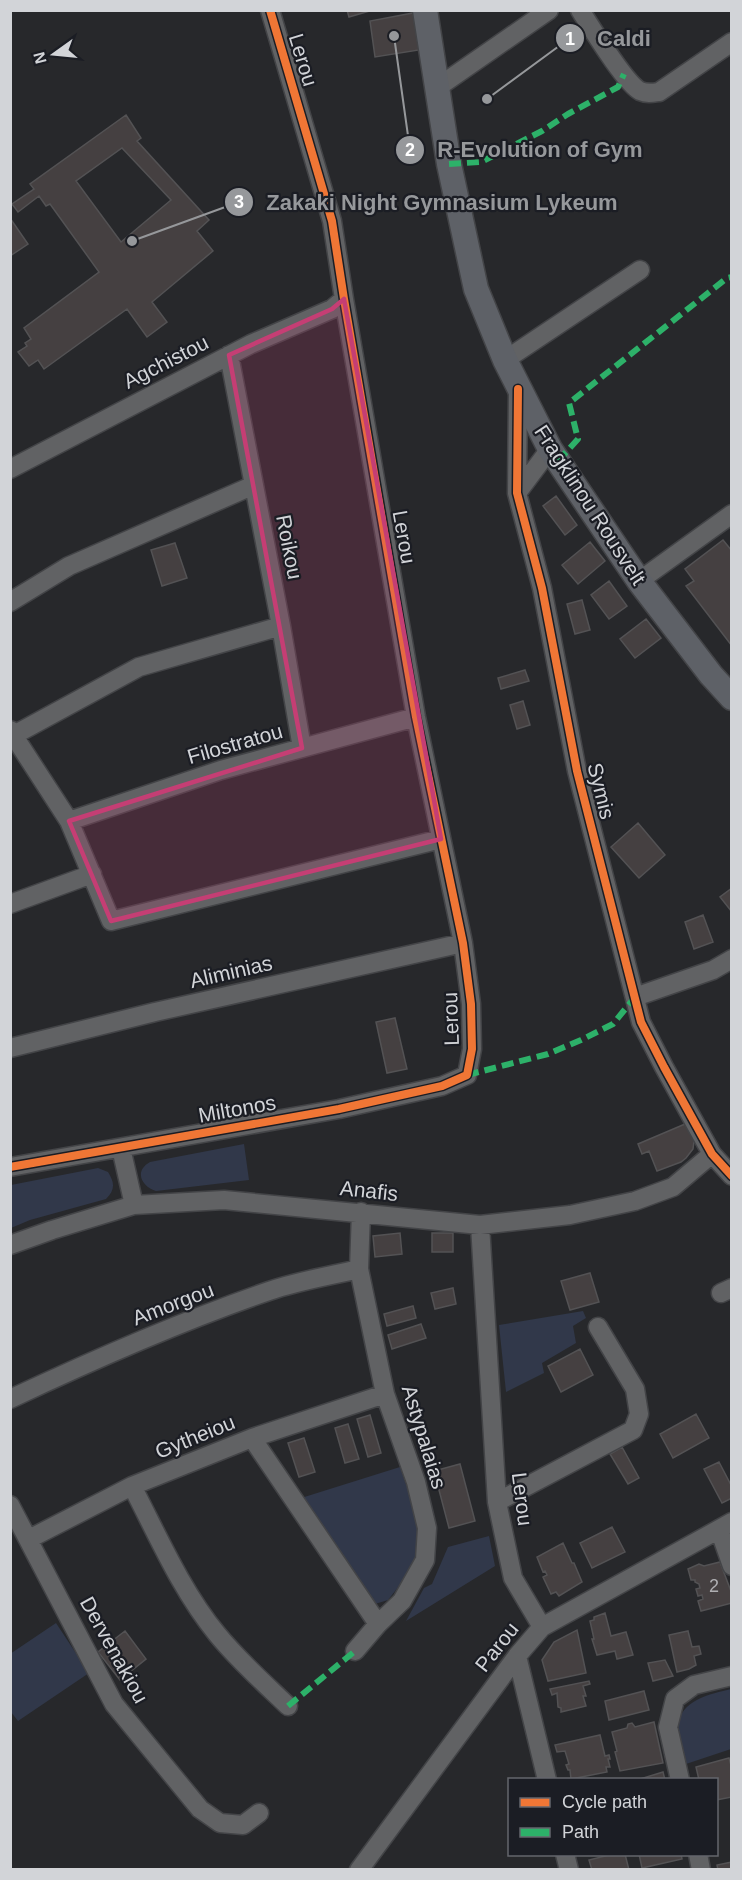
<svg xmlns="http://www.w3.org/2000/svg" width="742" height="1880" font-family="Helvetica,sans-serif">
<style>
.green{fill:#31384a}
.building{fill:#454041;stroke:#535254;stroke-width:1.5;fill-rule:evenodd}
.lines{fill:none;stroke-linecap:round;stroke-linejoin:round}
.minor-casing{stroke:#434447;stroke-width:21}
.major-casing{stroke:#434447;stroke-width:27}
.minor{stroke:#616264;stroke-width:18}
.major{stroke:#5e6167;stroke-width:24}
.quiet{stroke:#2db169;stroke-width:6;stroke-dasharray:12 6;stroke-linecap:butt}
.cycleway-casing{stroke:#1b1d24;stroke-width:11}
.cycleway{stroke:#f07635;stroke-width:8}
.marked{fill:#c53e74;fill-opacity:0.2;stroke:#c53e74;stroke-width:4.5;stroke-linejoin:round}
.labels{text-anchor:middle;stroke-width:4.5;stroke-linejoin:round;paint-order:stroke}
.number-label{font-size:18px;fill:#afafb2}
.street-label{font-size:21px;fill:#d2d4d8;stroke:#1b1d24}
.leader{fill:none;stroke:#96989b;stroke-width:2}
.callout-dot{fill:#96989b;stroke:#1b1d24;stroke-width:2}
.mark-label{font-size:18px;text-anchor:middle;font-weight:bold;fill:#fff}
.callout-label{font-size:22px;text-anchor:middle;font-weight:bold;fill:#96989b;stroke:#1b1d24;stroke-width:4.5;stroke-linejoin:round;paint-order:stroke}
</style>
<rect width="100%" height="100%" fill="#27282b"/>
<path class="green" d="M 244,1144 L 249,1180 L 156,1191 C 141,1186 134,1171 150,1162 Z
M 98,1168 L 108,1172 C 115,1183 115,1190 106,1199 L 30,1220 L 11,1228 L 11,1185 Z
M 583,1311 L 586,1318 L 573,1326 L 576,1343 L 542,1363 L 544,1373 L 506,1392 L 499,1325 Z
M 400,1467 L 421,1528 L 414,1567 L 388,1600 L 375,1604 L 298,1499 Z
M 489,1536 L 495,1566 L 406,1621 L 424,1588 L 432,1584 L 448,1547 Z
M 56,1623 L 89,1673 L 18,1721 L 11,1712 L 10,1654 Z
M 731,1689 L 731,1749 L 686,1764 C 684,1753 678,1738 678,1727 C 679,1700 711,1694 731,1689 Z"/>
<path class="building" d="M 347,10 L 373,10 L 349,17 Z
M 413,13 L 419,50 L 375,57 L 370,21 Z
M 126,115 L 141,138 L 137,141 L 209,220 L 197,231 L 213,251 L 152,302 L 167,322 L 147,337 L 127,309 L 44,369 L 38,360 L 29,366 L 18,352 L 27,346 L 25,343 L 31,339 L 24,328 L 99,272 L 50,204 L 46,206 L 39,196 L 18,212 L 12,204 L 34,189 L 30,184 ZM 122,148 L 171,200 L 121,242 L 76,181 Z
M 10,218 L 28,244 L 10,256 Z
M 556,496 L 577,525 L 565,535 L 543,506 Z
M 723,540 L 732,551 L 732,646 L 686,586 L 694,581 L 685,569 Z
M 590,542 L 605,561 L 578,584 L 562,565 Z
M 175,543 L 187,578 L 162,586 L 151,550 Z
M 609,581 L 627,606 L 609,619 L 591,595 Z
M 582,600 L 590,630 L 575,634 L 567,604 Z
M 646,619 L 661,638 L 635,658 L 620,639 Z
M 525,670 L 529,681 L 501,689 L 498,678 Z
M 523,701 L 530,725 L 517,729 L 510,705 Z
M 638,823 L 665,855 L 639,878 L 611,847 Z
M 732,888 L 732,912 L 720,897 Z
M 703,915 L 713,942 L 694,949 L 685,922 Z
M 395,1018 L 407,1069 L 387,1073 L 376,1022 Z
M 685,1124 L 694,1141 L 693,1149 L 686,1158 L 681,1162 L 657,1171 L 649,1151 L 642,1154 L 638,1144 Z
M 400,1233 L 402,1254 L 375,1257 L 373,1236 Z
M 432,1233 L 453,1233 L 453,1252 L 432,1252 Z
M 590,1273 L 599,1302 L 570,1310 L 561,1281 Z
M 453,1288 L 456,1304 L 435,1309 L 431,1293 Z
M 413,1306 L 416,1318 L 387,1326 L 384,1314 Z
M 421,1324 L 426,1338 L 392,1349 L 388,1335 Z
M 580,1349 L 593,1375 L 561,1392 L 548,1366 Z
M 696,1414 L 709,1438 L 673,1458 L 660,1434 Z
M 370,1415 L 381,1453 L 368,1457 L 357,1419 Z
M 348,1424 L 359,1459 L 345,1463 L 335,1428 Z
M 304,1438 L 315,1472 L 299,1477 L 288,1443 Z
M 622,1447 L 639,1478 L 628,1484 L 610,1454 Z
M 719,1462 L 732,1487 L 732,1498 L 722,1503 L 704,1469 Z
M 460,1464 L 475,1521 L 449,1528 L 434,1471 Z
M 612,1527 L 625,1552 L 592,1568 L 580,1543 Z
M 563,1543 L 572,1563 L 574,1563 L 582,1582 L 559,1596 L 556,1592 L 551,1594 L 543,1577 L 547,1575 L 545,1571 L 543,1572 L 537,1557 Z
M 720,1562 L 732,1594 L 732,1603 L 701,1611 L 698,1601 L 703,1599 L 702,1595 L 698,1596 L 696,1589 L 700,1588 L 699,1584 L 695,1582 L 695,1580 L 691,1580 L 688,1569 L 699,1564 L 704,1566 Z
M 605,1613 L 611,1636 L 626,1632 L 633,1655 L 617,1659 L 615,1651 L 597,1655 L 592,1639 L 594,1639 L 590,1621 L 594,1620 L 594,1617 Z
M 577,1630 L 586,1673 L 548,1681 L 542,1660 L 554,1642 Z
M 125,1631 L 146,1659 L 120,1680 L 98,1652 Z
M 688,1631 L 692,1647 L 699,1646 L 701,1654 L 694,1656 L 696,1665 L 689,1669 L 677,1672 L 669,1635 Z
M 665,1660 L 673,1676 L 653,1681 L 648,1663 Z
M 589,1681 L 590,1684 L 583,1686 L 586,1696 L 583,1696 L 586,1706 L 561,1712 L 561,1708 L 558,1707 L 557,1693 L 552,1695 L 550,1689 Z
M 644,1691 L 649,1710 L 609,1720 L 605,1701 Z
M 654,1722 L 663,1763 L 620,1771 L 615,1752 L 617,1751 L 612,1732 L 627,1728 L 628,1724 L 632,1723 L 635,1727 Z
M 600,1735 L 605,1756 L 609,1755 L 610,1759 L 608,1759 L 610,1767 L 606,1767 L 607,1772 L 571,1779 L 570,1770 L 568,1770 L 566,1765 L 569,1764 L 565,1751 L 557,1752 L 555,1745 Z
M 729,1758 L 732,1769 L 732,1797 L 716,1800 L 716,1780 L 699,1780 L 696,1767 Z
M 663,1772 L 665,1780 L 637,1780 Z
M 613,1854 L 625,1854 L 629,1870 L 592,1870 L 589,1860 Z
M 639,1854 L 681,1854 L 682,1859 L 642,1868 Z
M 732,1862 L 732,1870 L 718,1870 L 717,1865 Z"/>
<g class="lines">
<g class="minor-casing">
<path id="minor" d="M 580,10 C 591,27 625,83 640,91 C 647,94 652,93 659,92 L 732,42
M 438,87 L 549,10
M 229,355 L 281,626 L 302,748
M 505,360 L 640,270
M 518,389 L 517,493 L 542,588 L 577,771 L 641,1022 L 664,1067 L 712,1154 L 732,1176
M 10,469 L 251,344 L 332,309 L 344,299
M 517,493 L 550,449
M 639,581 L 732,514
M 10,602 L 69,566 L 254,485
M 10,730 L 69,821 L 111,921 L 441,839
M 14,735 L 139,667 L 281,626
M 69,821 L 221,770 L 416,717
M 10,904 L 92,874
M 635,997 L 713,970 L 732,959
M 10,1048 L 155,1012 L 463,943
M 121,1148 L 134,1205
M 10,1167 L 339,1109 L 442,1086 L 467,1075 L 472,1049 L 471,1004 L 463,943 L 416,717 L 344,299 L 332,221 L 270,10
M 480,1225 L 497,1502 L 513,1578 L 542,1627
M 10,1245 L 52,1230 L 134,1205 L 224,1200 L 480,1225 L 570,1215 L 635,1201 L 673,1187 L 712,1154
M 721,1293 L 732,1288
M 10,1399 C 95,1359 181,1321 269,1291 C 298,1281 329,1276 359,1269
M 252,1438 L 378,1624
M 132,1486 C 158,1536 181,1590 217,1634 C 238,1660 264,1683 288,1706
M 497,1502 L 633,1430 L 639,1414 L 635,1389 L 598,1327
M 10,1505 L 114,1704 L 200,1809 L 220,1823 L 243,1825 L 259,1813
M 719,1529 L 732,1566
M 29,1539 L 132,1486 L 252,1438 L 385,1394
M 355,1651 L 378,1624 L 402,1601 L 425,1560 L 427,1528 L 416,1482 L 385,1394 L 359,1269 L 361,1212
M 517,1656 L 547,1780
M 680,1780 L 668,1727 L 675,1699 L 694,1685 L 732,1676
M 565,1854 L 569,1870
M 698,1854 L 701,1870
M 359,1870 L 517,1656 L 542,1627 L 732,1522"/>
</g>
<g class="major-casing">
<path id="major" d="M 425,10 L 449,164 L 476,289 L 505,360 L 550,449 L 639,581 L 711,675 L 732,698"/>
</g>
<use href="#minor" class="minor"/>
<use href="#major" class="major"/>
<path class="quiet" d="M 449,164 L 481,162 L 542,131 L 568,114 L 618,87 L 624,74
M 558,461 L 578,439 L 569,403 L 727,278 L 732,277
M 467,1075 L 548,1054 L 581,1040 L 613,1024 L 635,997
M 288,1706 L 355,1651"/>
<g class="cycleway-casing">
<path id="cycleway" d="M 518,389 L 517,493 L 542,588 L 577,771 L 641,1022 L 664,1067 L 712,1154 L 732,1176
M 10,1167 L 339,1109 L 442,1086 L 467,1075 L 472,1049 L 471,1004 L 463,943 L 416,717 L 344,299 L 332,221 L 270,10"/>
</g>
<use href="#cycleway" class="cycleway"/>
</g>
<path class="marked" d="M 344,299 L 441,839 L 111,921 L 69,821 L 302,748 L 229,355 L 332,309 Z"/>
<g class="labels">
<g class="number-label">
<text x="714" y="1592">2</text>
</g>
<g class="street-label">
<text transform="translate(303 60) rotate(73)" y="7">Lerou</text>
<text transform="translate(166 362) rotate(-27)" y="7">Agchistou</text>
<text transform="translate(590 505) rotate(57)" y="7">Fragklinou Rousvelt</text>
<text transform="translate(404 537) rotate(80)" y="7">Lerou</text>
<text transform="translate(289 547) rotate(79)" y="7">Roikou</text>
<text transform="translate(235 744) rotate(-16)" y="7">Filostratou</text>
<text transform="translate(601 791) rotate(76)" y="7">Symis</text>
<text transform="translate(231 972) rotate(-13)" y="7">Aliminias</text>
<text transform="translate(451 1019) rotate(-92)" y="7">Lerou</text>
<text transform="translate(237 1109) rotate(-10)" y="7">Miltonos</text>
<text transform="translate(369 1191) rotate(6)" y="7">Anafis</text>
<text transform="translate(173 1304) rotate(-21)" y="7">Amorgou</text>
<text transform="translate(195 1437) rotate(-22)" y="7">Gytheiou</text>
<text transform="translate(424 1437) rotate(73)" y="7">Astypalaias</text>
<text transform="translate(522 1499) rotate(83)" y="7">Lerou</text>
<text transform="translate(497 1647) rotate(-52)" y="7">Parou</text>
<text transform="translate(114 1650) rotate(61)" y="7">Dervenakiou</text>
</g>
</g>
<path class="leader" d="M487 99L570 38M394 36L410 150M132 241L239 202"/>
<g class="callout-dot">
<circle cx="487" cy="99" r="6"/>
<circle cx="394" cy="36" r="6"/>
<circle cx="132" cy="241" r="6"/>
<circle cx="570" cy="38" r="15"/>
<circle cx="410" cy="150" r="15"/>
<circle cx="239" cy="202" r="15"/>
</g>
<g class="mark-label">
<text x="570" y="45">1</text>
<text x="410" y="156">2</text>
<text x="239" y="208">3</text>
</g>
<g class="callout-label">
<text x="624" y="46">Caldi</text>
<text x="540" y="157">R-Evolution of Gym</text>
<text x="442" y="210">Zakaki Night Gymnasium Lykeum</text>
</g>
<rect width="742" height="1880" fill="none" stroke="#d2d4d8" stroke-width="24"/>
<rect x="508" y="1778" width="210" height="78" fill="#1b1d24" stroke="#64666c" stroke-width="1.5"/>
<rect x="520" y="1798" width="30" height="9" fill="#f07635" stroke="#64666c" stroke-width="1.5"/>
<text x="562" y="1808" font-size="18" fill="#d2d4d8">Cycle path</text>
<rect x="520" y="1828" width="30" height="9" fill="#2db169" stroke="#64666c" stroke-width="1.5"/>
<text x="562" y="1838" font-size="18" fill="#d2d4d8">Path</text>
<g transform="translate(54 54) rotate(255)" stroke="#1b1d24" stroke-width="4.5" paint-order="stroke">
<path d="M0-4.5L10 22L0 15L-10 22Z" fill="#d2d4d8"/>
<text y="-9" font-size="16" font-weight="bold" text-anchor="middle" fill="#d2d4d8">N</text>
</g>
</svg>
